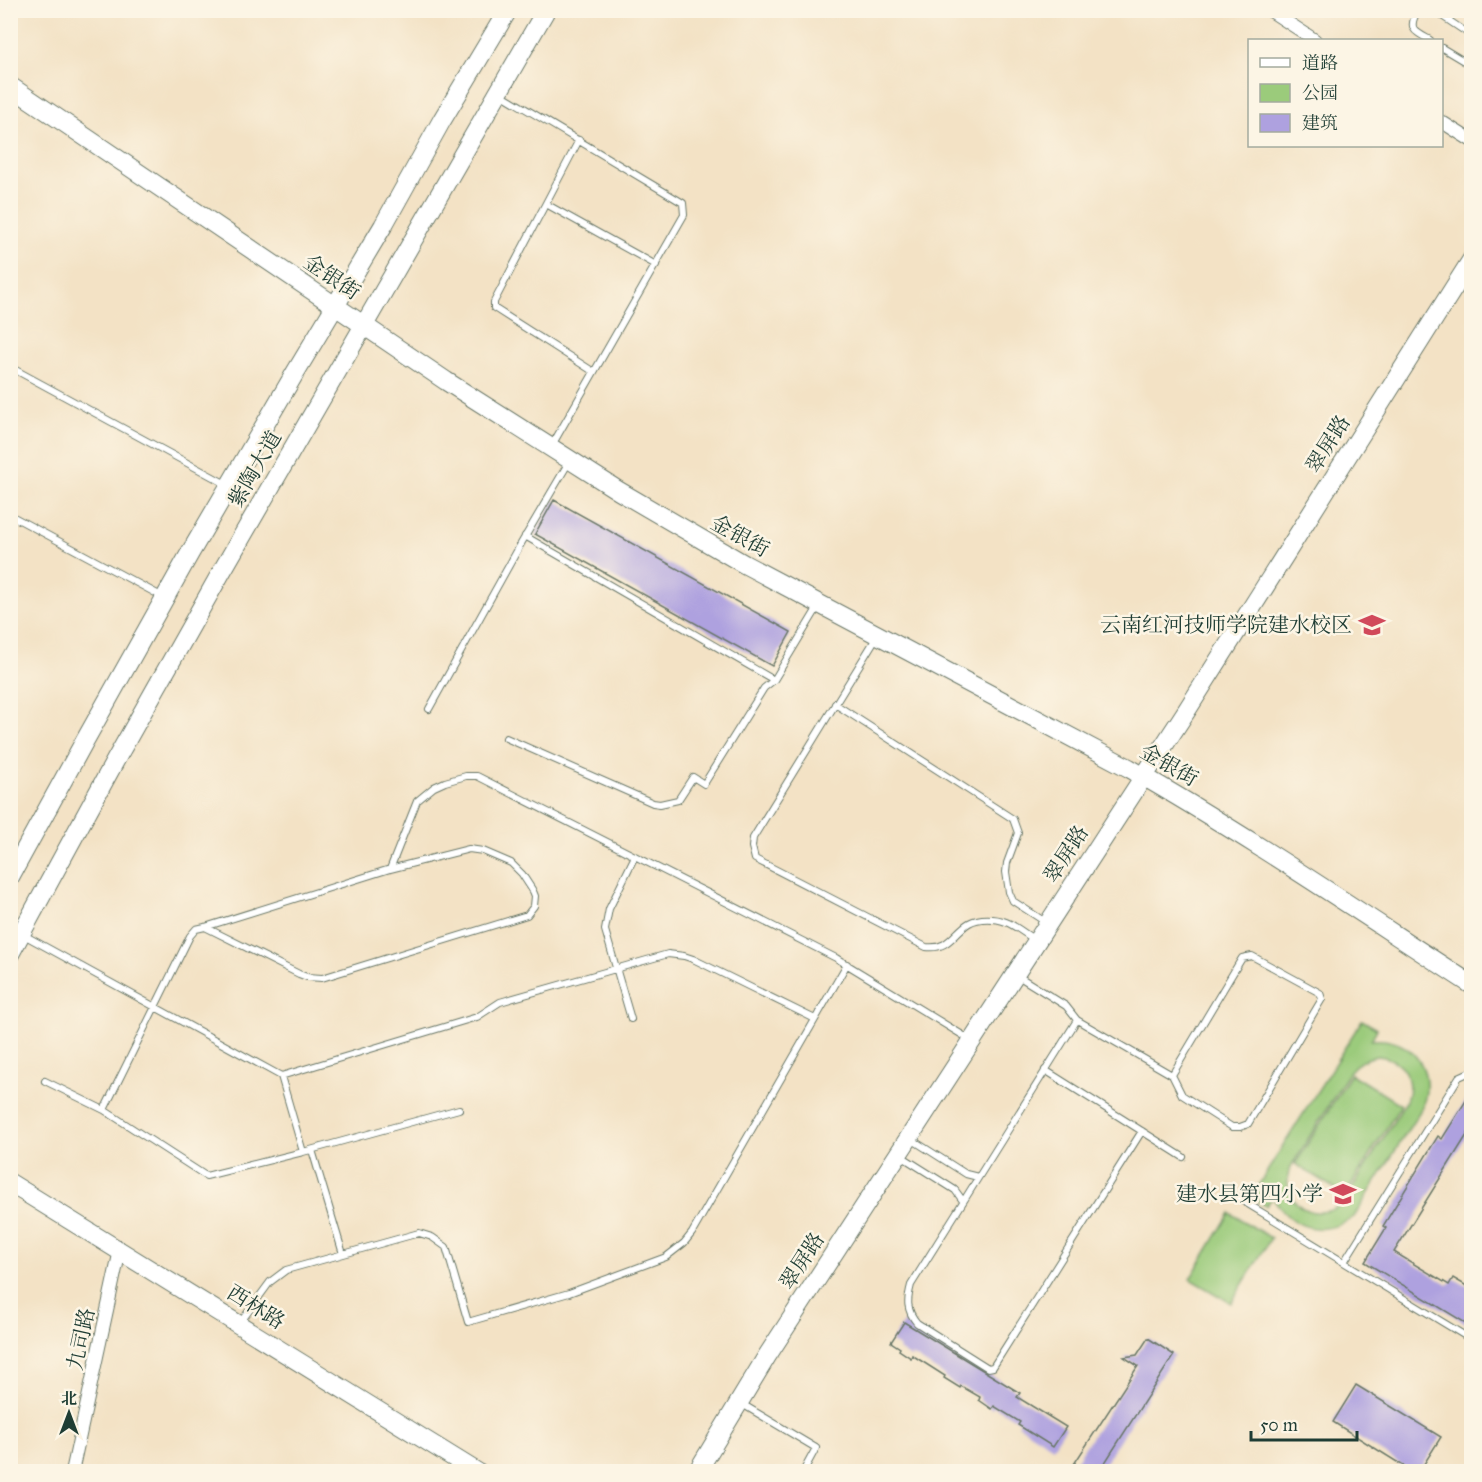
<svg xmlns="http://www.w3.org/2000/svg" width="1482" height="1482" font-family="'IM FELL Great Primer','Noto Serif SC',serif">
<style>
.green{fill:#9bcb7b;stroke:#5d8458;stroke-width:1.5;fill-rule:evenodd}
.building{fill:#aea1df}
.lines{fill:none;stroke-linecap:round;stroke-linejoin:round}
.lane-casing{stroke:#697767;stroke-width:8}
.street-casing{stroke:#697767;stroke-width:14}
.secondary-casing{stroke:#697767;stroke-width:20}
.lane{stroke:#fff;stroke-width:6}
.street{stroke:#fff;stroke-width:12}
.secondary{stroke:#fff;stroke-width:18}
.labels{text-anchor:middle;stroke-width:5;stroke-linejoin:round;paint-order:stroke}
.street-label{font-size:21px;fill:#1f3d34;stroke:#fcf5e5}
.poi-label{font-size:21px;fill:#1f3d34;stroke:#fcf5e5;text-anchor:end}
</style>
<rect width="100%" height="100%" fill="#fcf5e5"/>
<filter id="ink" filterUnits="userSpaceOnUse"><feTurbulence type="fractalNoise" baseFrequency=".0167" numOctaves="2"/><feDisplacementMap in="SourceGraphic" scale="12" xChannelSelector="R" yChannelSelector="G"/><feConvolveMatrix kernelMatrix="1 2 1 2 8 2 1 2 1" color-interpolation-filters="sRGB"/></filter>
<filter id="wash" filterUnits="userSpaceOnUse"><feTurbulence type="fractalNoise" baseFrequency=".008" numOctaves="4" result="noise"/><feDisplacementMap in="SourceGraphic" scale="24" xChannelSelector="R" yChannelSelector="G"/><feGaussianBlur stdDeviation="1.35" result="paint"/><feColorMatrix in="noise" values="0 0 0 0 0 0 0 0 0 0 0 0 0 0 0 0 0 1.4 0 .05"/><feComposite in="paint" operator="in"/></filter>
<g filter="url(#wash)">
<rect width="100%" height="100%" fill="#f3e2c5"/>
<path class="green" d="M 1362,1020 L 1377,1029 L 1371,1040 C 1413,1036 1439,1073 1420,1111 L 1354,1217 C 1323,1238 1290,1229 1273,1197 L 1266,1206 L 1251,1197 ZM 1378,1056 C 1404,1059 1416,1081 1404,1105 L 1343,1203 C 1315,1225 1281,1205 1289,1170 L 1350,1071 C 1358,1062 1365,1058 1378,1056 Z
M 1351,1074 L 1401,1105 L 1345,1195 L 1295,1164 Z
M 1230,1213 L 1271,1238 L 1231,1303 L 1190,1279 Z"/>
<g id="blocks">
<path class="building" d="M 554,500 L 791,632 L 772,666 L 535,534 Z
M 1472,1091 L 1472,1127 L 1394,1252 L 1449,1285 L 1453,1278 L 1472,1289 L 1472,1327 L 1365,1262 L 1386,1228 L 1383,1226 L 1438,1136 L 1442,1139 Z
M 904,1322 L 1020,1393 L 1017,1397 L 1066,1427 L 1053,1447 L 1018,1425 L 1020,1422 L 994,1406 L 992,1409 L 979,1400 L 980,1397 L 961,1386 L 960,1388 L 944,1378 L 945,1376 L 912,1355 L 911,1358 L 899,1350 L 900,1348 L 891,1342 Z
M 1148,1338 L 1174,1355 L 1099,1472 L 1085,1472 L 1074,1464 L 1138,1366 L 1124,1357 L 1137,1355 Z
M 1356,1385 L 1441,1437 L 1419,1472 L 1413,1472 L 1333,1422 Z"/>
</g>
</g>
<g filter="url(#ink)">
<use href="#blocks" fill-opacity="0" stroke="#697767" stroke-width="1.5"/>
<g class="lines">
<g class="lane-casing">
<path id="lane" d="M 1418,10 C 1407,29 1414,31 1430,40
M 1433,10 L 1472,36
M 896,13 L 898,10
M 1442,48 L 1472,66
M 499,93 L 683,203 L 684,215 L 551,447
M 579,140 L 494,302 L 494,308 L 594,372
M 546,204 L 656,265
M 10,367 L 226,484
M 10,515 L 163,597
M 525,536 L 774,680
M 876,638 L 753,838 L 752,847 L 755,859 L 926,947 C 949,950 953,933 969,923 C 979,917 996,918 1006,922 C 1016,926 1025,934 1034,939
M 835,704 L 1013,819 L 1018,833 L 1007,863 L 1006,872 L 1009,892 L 1013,901 L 1047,923
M 429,709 L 522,542 L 569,462
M 506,738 L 653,803 L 660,804 L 678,800 L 693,777 L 704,784 L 764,688 L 774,680 L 818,607
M 390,869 L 417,801 L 434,787 L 445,782 L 466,776 L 477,776 L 836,958 L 969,1039
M 22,934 L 281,1076 L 303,1152
M 1018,976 L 1066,1006 L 1077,1020 L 1172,1075 L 1182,1095 L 1232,1127 L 1240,1127 L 1248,1124 L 1319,1004 L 1322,999 L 1320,993 L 1252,956 L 1242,958 L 1172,1075
M 631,1019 L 605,930 L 609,909 L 635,856
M 1077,1020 L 911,1285 C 907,1300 906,1310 917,1323 L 988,1368 L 993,1367 L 1142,1131
M 1045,1070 L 1183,1157
M 281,1076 L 477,1017 L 500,1002 L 668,954 L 684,956 L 693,959 L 815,1019
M 45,1081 L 104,1110 L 206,1176 L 303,1152 L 459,1109
M 104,1110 L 190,936 L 196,929 L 205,927 L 390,869 L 469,849 L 483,851 L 511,863 L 522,874 L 533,891 L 535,896 L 534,906 L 527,915 L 322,978 L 307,977 L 299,974 L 205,927
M 911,1139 L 966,1174 L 978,1177
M 312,1150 L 343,1254
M 901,1156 L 955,1190 L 963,1201
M 1238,1198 L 1472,1340
M 1344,1262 L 1459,1077 L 1472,1071
M 240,1323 L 270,1282 L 286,1270 L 419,1233 L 432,1237 L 446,1247 L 468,1322 L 569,1293 L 666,1257 L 684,1243 L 692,1233 L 847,964
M 742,1404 L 816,1448 L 803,1472"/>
</g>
<g class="street-casing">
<path id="street" d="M 1269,10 L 1315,40
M 1442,122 L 1472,141
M 72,1472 L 120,1250"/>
</g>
<g class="secondary-casing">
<path id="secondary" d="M 10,86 L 446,381 L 619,491 L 744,564 L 1129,768 C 1246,835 1358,911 1472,985
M 10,877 L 83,744 L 190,553 L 295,373 L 383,226 L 442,120 L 508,10
M 10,954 L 115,761 L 222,571 L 546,10
M 10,1183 L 477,1472
M 697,1472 L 767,1356 L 1187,710 L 1472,259"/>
</g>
<use href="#lane" class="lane"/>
<use href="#street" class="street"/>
<use href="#secondary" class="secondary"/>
</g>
</g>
<defs>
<g id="school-bare" transform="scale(2.07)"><path d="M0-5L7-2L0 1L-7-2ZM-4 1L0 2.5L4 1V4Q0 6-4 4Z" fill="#d1495b" stroke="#fcf5e5" stroke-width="2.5" paint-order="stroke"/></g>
</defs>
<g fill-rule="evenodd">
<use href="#school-bare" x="1372" y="625"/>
<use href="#school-bare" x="1343" y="1194"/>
</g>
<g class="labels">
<g class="street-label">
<text transform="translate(332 277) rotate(34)" y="7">金银街</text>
<text transform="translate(1328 444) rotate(-58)" y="7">翠屏路</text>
<text transform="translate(255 469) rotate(-60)" y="7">紫陶大道</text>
<text transform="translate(740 536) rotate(29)" y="7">金银街</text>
<text transform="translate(1169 765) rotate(30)" y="7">金银街</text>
<text transform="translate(1066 854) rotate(-57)" y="7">翠屏路</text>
<text transform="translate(802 1261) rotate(-57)" y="7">翠屏路</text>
<text transform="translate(256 1307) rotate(32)" y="7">西林路</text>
<text transform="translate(81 1339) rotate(-78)" y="7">九司路</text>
</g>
<g class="poi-label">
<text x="1352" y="632">云南红河技师学院建水校区</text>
<text x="1323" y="1201">建水县第四小学</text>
</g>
</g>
<rect width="1482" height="1482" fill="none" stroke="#fcf5e5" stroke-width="36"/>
<rect x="1248" y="39" width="195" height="108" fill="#fcf5e5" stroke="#a4ab9e" stroke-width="1.5"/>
<rect x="1260" y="58" width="30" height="9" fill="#ffffff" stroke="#a4ab9e" stroke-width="1.5"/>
<text x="1302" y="69" font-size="18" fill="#1f3d34">道路</text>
<rect x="1260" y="84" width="30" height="18" fill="#9bcb7b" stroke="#a4ab9e" stroke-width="1.5"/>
<text x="1302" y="99" font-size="18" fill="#1f3d34">公园</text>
<rect x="1260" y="114" width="30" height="18" fill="#aea1df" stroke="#a4ab9e" stroke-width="1.5"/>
<text x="1302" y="129" font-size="18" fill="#1f3d34">建筑</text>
<g transform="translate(69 1413)" stroke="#fcf5e5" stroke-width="4.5" paint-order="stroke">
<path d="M0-4.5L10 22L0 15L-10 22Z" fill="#1f3d34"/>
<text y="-9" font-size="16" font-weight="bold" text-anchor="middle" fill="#1f3d34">北</text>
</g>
<path d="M1251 1431v9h106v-9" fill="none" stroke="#1f3d34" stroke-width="3"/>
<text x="1260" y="1431" font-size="18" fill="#1f3d34" stroke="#fcf5e5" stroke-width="4.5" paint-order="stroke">50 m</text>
</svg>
